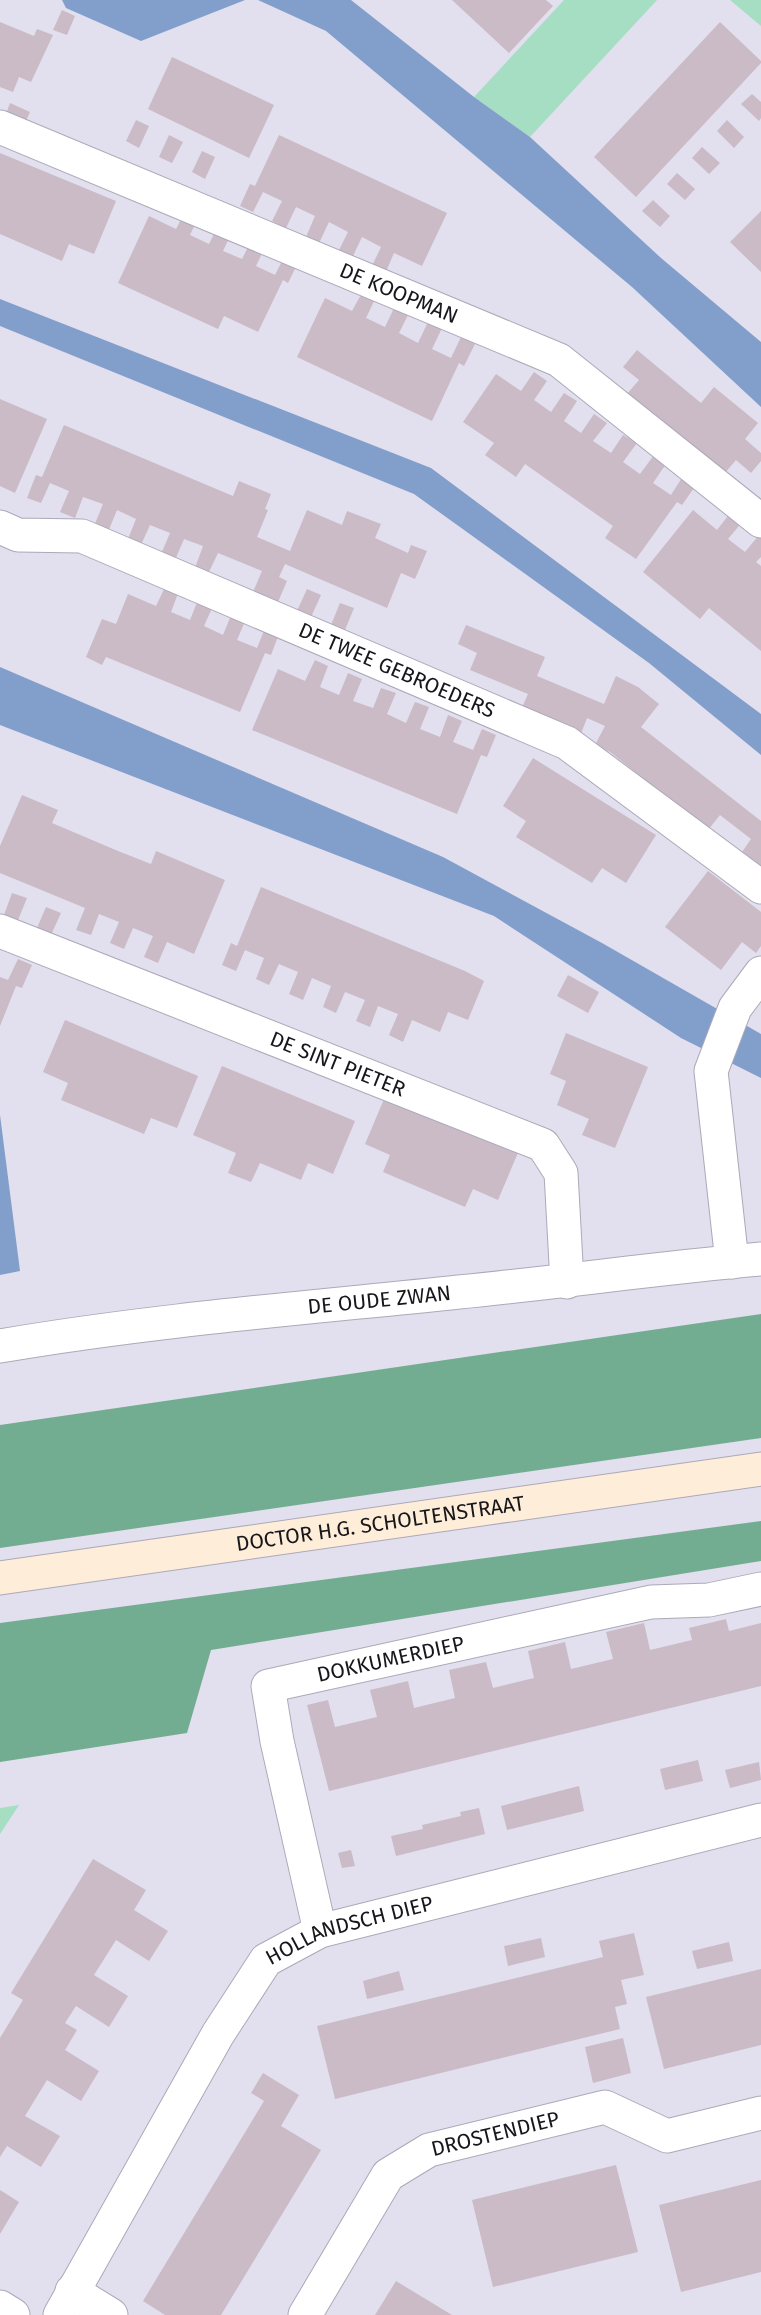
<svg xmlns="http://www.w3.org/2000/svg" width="761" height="2315" font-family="'Fira Sans',sans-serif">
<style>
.green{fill:#a5dec2}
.forest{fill:#73ad91}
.water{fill:#829fcc}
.building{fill:#cabbc6}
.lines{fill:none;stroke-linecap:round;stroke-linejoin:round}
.street-casing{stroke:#aca9b8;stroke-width:35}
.secondary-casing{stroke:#aca9b8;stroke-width:35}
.street{stroke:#fff;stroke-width:33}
.secondary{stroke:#feedd8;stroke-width:33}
.labels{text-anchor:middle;stroke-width:4.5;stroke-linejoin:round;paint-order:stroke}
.street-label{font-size:21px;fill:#17161b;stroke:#fff}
</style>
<rect width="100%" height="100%" fill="#e2dfef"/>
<path class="green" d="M 564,0 L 657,0 L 530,137 L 474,97 Z
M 730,0 L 761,0 L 761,26 Z
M 19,1805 L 0,1834 L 0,1808 Z"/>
<path class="forest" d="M 761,1314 L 761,1438 L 0,1548 L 0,1425 Z
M 761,1521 L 761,1561 L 211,1650 L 187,1733 L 0,1762 L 0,1623 Z"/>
<path class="water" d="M 62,0 L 245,0 L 141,41 L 66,8 Z
M 258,0 L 351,0 L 474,97 L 530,137 L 661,258 L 761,342 L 761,407 L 632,287 L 326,31 Z
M 0,299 L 431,468 L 761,714 L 761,755 L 649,663 L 414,494 L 0,326 Z
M 0,667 L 443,857 L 602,943 L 761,1034 L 761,1078 L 681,1038 L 494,916 L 0,725 Z
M 0,1115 L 20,1271 L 0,1275 Z"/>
<path class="building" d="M 452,0 L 546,0 L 553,6 L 509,53 Z
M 62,10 L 75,16 L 67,35 L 53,30 Z
M 0,22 L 34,36 L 37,29 L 53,35 L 31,82 L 19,77 L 13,92 L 0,87 Z
M 720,22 L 761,61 L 761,63 L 636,197 L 594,157 Z
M 172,57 L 274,105 L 249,158 L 148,109 Z
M 752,94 L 761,102 L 761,118 L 759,121 L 741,104 Z
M 10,103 L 30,112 L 25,123 L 6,114 Z
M 136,120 L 149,126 L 139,148 L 126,141 Z
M 727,120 L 744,137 L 734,148 L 717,131 Z
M 169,135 L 183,142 L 172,163 L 159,157 Z
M 279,135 L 447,213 L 422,266 L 394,253 L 385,274 L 371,268 L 381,247 L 362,237 L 352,258 L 338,252 L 348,232 L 329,222 L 319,243 L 306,237 L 315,216 L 296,207 L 286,228 L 272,221 L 282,201 L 263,192 L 253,212 L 240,206 L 250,184 L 255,186 Z
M 702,147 L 720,163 L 709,174 L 692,158 Z
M 202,151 L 215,157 L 205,179 L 192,172 Z
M 0,153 L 116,201 L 94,254 L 69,244 L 62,261 L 0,234 Z
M 677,173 L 695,189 L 685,200 L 667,184 Z
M 653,200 L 670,216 L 660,227 L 642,211 Z
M 187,208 L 200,214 L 190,235 L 209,244 L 219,224 L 233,230 L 223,251 L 242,259 L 252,239 L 266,245 L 256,266 L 275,275 L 285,255 L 299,261 L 288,283 L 283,280 L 258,332 L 224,316 L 218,329 L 118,283 L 149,216 L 176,229 Z
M 761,211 L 761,272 L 730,242 Z
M 363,291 L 376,297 L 366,318 L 385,327 L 395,306 L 409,313 L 399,333 L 418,343 L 428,322 L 442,328 L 432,349 L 451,358 L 461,337 L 475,344 L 464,366 L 459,363 L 432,421 L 297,357 L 325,298 L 352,311 Z
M 637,350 L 701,403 L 714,387 L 758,423 L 745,439 L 761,453 L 761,461 L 751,473 L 736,460 L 724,474 L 627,394 L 639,380 L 623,367 Z
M 534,372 L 547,381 L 534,400 L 551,412 L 564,393 L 577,401 L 564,421 L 581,433 L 594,414 L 607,423 L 593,441 L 611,453 L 623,435 L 637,443 L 623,462 L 640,474 L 654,455 L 666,464 L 653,483 L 671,495 L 683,476 L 696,485 L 682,505 L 677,502 L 636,559 L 605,538 L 613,526 L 525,464 L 516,477 L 485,455 L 494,443 L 463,422 L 496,374 L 521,391 Z
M 0,399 L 47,419 L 15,493 L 0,486 Z
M 64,425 L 233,496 L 239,481 L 271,494 L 265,509 L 268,510 L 257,537 L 290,551 L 307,510 L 342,525 L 347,511 L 381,524 L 375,538 L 408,553 L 411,545 L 427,551 L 415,579 L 401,573 L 387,608 L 285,564 L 279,577 L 287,581 L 278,602 L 253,592 L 262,571 L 218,553 L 208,574 L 195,568 L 203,546 L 184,539 L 175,560 L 161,554 L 170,533 L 150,525 L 141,545 L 128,539 L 136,519 L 117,510 L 108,532 L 94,526 L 103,504 L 83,497 L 75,518 L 60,512 L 69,491 L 50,483 L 41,503 L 27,498 L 36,475 L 42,477 Z
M 693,510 L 717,530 L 731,512 L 743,521 L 728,539 L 745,552 L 759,535 L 761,536 L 761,557 L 756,562 L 761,566 L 761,651 L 709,608 L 700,619 L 643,572 Z
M 166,585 L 179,591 L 171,612 L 190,620 L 198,600 L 213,606 L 204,626 L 223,635 L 232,613 L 246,619 L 237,640 L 257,648 L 265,628 L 279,634 L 271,655 L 265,653 L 240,712 L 106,657 L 102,665 L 86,657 L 102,619 L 116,624 L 128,594 L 156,606 Z
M 307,589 L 321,595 L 311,617 L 297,611 Z
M 340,603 L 354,608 L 345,630 L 331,625 Z
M 466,625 L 545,657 L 537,676 L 604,704 L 616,676 L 638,687 L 659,704 L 641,727 L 761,821 L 761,872 L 740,855 L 751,839 L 720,815 L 708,830 L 610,752 L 595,745 L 605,726 L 587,718 L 580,736 L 520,712 L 528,694 L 470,670 L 477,653 L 458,644 Z
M 315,660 L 328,666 L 320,687 L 339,695 L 348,673 L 362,679 L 353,701 L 373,708 L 381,688 L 396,693 L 387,714 L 406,723 L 415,702 L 429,707 L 420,729 L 440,737 L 448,715 L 462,721 L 453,742 L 473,750 L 482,729 L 496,735 L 487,757 L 481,755 L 457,814 L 252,730 L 278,669 L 305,681 Z
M 533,758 L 656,835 L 626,883 L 602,868 L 592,883 L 516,837 L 526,821 L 503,806 Z
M 22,795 L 58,810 L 52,823 L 118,851 L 151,864 L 156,851 L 225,880 L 194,954 L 167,942 L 158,963 L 144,957 L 153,936 L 133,928 L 124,949 L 110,943 L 119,922 L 99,914 L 91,935 L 76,930 L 85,908 L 0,873 L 0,846 Z
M 708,871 L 761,912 L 761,946 L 756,953 L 742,942 L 721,970 L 665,927 Z
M 261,887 L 465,971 L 484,981 L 468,1020 L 448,1012 L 440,1032 L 412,1020 L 403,1042 L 389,1035 L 398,1014 L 378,1006 L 370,1027 L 356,1021 L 365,1000 L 345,992 L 336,1013 L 323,1007 L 331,986 L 312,978 L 303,1000 L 289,994 L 298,972 L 279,964 L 269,985 L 256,979 L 264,958 L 245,950 L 236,971 L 222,965 L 231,943 L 237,946 Z
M 12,893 L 27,898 L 18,920 L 4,915 Z
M 46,907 L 61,913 L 51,935 L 37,928 Z
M 18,959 L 32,965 L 22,988 L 16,986 L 0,1026 L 0,977 L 8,980 Z
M 568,975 L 599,992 L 588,1013 L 557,996 Z
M 65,1020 L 198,1076 L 177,1128 L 151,1118 L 144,1134 L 61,1100 L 68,1083 L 43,1072 Z
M 566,1033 L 648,1067 L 615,1148 L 582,1135 L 589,1119 L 557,1105 L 566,1081 L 550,1074 Z
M 222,1066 L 355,1121 L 333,1174 L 308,1163 L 301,1180 L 260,1163 L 251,1182 L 228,1173 L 236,1153 L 193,1135 Z
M 387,1092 L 520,1148 L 498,1200 L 473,1189 L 465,1207 L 383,1172 L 390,1155 L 365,1144 Z
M 726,1619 L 729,1631 L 761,1623 L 761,1686 L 329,1791 L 307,1705 L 328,1700 L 335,1727 L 377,1717 L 370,1690 L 408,1681 L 414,1708 L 455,1698 L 449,1670 L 486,1662 L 493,1688 L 534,1678 L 528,1651 L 565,1642 L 571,1669 L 613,1659 L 606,1632 L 644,1623 L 650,1650 L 692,1640 L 689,1628 Z
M 698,1760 L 703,1781 L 665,1790 L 660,1769 Z
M 759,1762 L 761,1780 L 730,1788 L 725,1770 Z
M 579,1786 L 584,1811 L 507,1830 L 501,1806 Z
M 479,1808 L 485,1834 L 396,1856 L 391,1836 L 423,1829 L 422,1825 L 461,1816 L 460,1812 Z
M 351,1850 L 355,1866 L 342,1868 L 338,1853 Z
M 93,1859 L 146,1890 L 134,1910 L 168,1931 L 149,1961 L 116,1940 L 94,1975 L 128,1996 L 109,2027 L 76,2006 L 65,2023 L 77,2030 L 65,2050 L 99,2071 L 81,2101 L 47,2080 L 25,2116 L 60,2136 L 41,2167 L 7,2146 L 0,2157 L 0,2038 L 23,2000 L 11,1993 Z
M 634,1933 L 644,1975 L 621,1980 L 627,2004 L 615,2007 L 620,2029 L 335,2099 L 317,2026 L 603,1957 L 599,1941 Z
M 541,1938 L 545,1957 L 508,1966 L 504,1946 Z
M 729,1942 L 733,1961 L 697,1969 L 692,1951 Z
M 761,1969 L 761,2045 L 664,2069 L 646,1997 Z
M 399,1971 L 404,1990 L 367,1999 L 363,1981 Z
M 623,2038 L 631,2073 L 593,2083 L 585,2047 Z
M 263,2073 L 299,2095 L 281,2126 L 321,2150 L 221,2315 L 165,2315 L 143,2301 L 264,2101 L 251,2093 Z
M 616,2165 L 638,2252 L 493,2287 L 472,2200 Z
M 761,2180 L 761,2272 L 681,2292 L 659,2205 Z
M 0,2190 L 19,2202 L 0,2234 Z
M 396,2281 L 452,2315 L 375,2315 Z"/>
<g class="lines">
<g class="street-casing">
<g id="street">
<path id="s1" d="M 0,127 L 559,360 L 761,521"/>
<path id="s2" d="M 0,527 L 18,535 L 82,536 L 567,743 L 761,887"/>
<path id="s3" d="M 0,931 L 543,1145 L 561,1173 L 567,1282"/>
<path d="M 732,1262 L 711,1071 L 735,1008 L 761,973"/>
<path id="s4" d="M 0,1346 C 152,1320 306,1308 459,1292 C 560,1282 660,1268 761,1259"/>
<path id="s5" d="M 320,1931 L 277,1741 L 268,1686 L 651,1602 L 709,1600 L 761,1589"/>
<path d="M 72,2291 L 111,2315"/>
<path d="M 0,2307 L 13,2315"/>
<path id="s6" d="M 60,2315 L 218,2034 L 266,1960 L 320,1931 L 761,1820"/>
<path id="s7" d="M 305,2315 L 388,2175 L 429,2150 L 605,2107 L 667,2136 L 761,2113"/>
</g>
</g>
<g class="secondary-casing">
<g id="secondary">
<path id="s8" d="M 0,1578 L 761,1469"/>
</g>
</g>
<use href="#street" class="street"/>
<use href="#secondary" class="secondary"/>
</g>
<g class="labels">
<g class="street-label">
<text dy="7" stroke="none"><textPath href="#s1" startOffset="432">DE KOOPMAN</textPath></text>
<text dy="7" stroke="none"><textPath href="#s2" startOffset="426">DE TWEE GEBROEDERS</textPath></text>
<text dy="7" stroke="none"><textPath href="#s3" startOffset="363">DE SINT PIETER</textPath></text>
<text dy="7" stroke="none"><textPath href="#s4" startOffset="382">DE OUDE ZWAN</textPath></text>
<text dy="7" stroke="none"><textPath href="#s8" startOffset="384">DOCTOR H.G. SCHOLTENSTRAAT</textPath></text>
<text dy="7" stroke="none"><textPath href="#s5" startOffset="376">DOKKUMERDIEP</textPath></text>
<text dy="7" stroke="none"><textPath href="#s6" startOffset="500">HOLLANDSCH DIEP</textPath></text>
<text dy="7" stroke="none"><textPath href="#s7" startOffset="279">DROSTENDIEP</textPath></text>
</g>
</g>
</svg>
